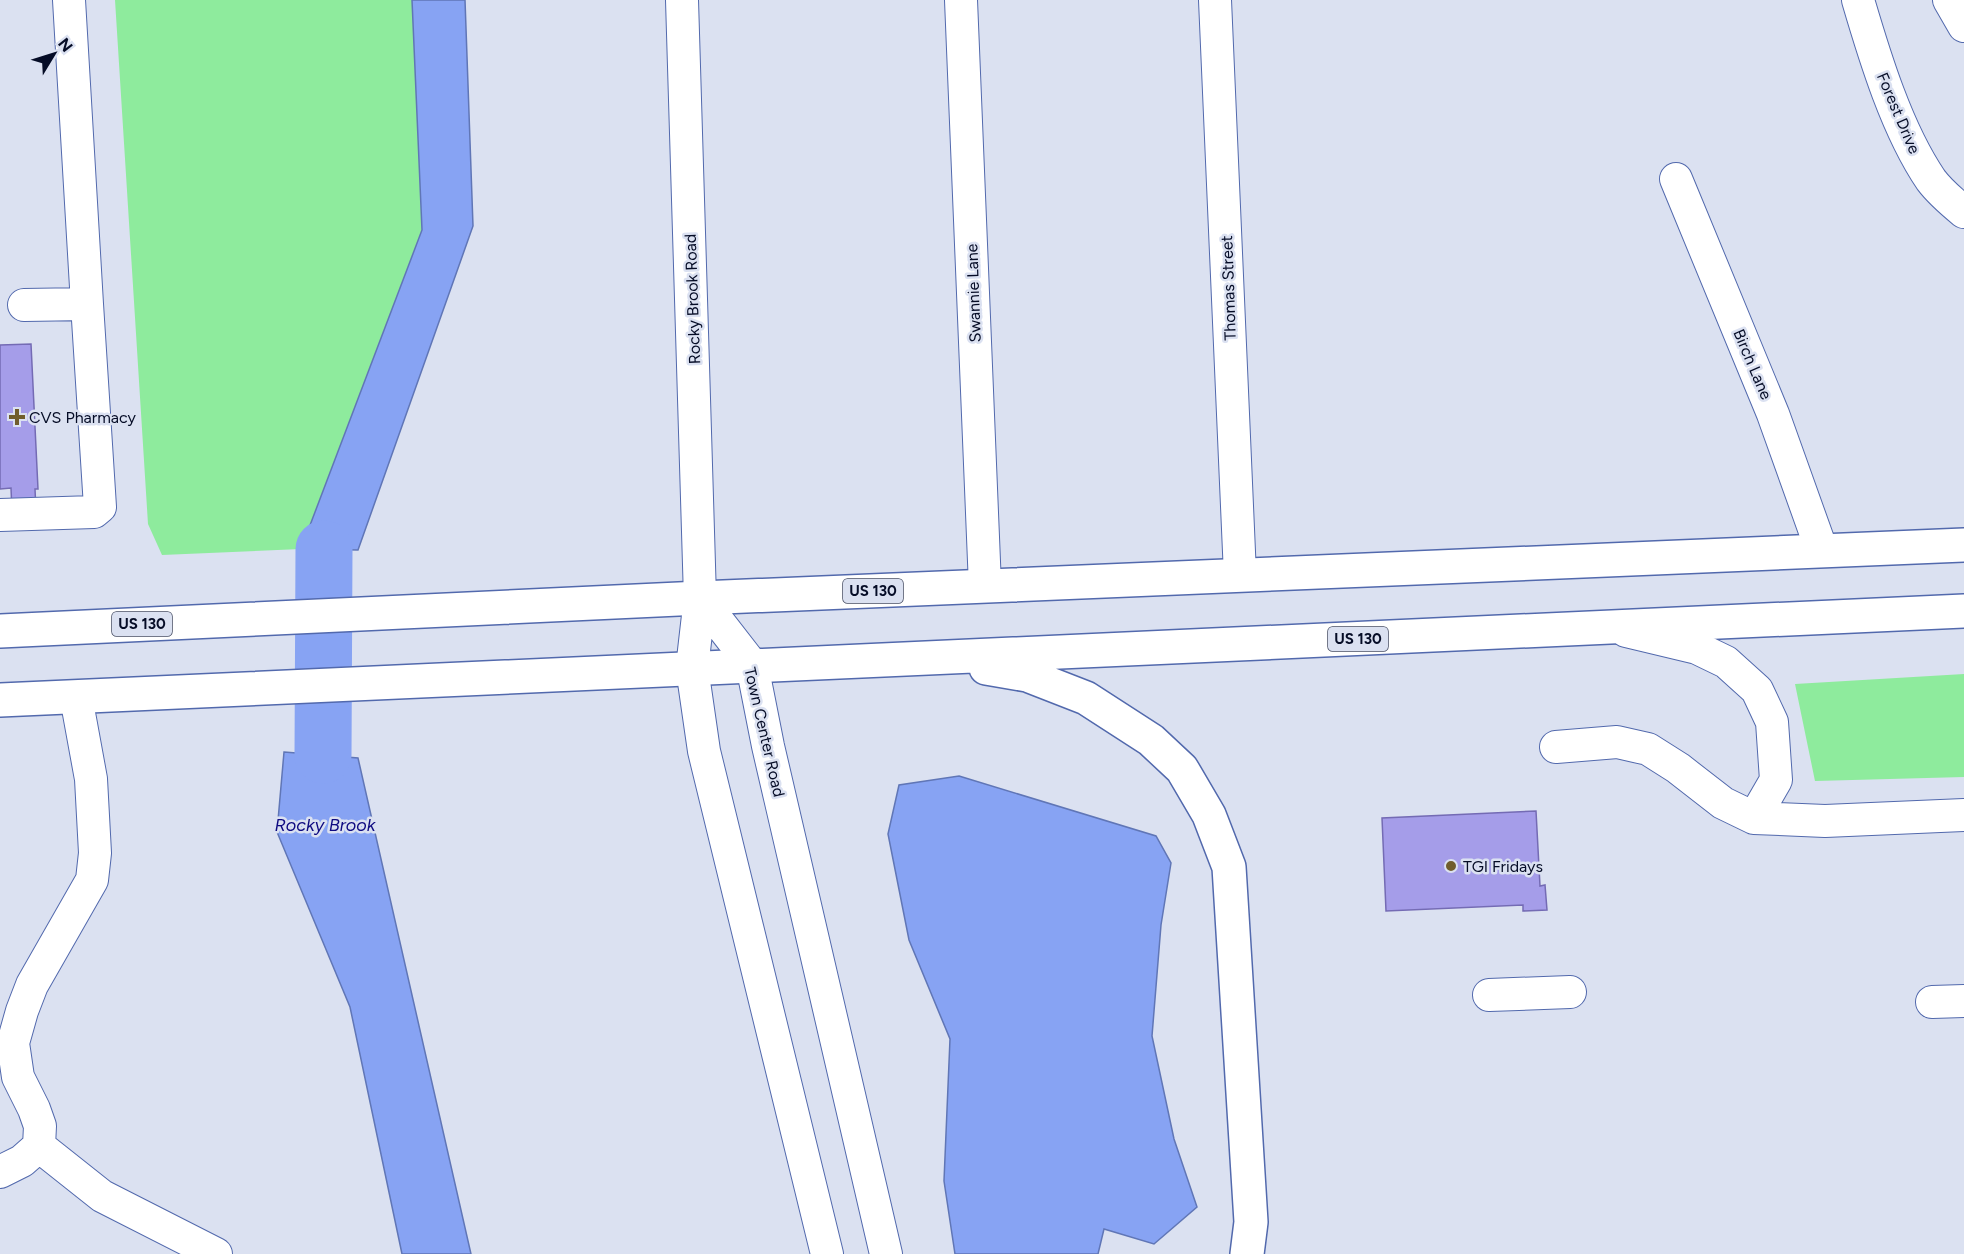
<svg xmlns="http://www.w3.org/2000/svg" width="1964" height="1254" font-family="Figtree,sans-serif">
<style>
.green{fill:#8eeb9d}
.water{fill:#87a3f3;stroke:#6076b6;stroke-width:1.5}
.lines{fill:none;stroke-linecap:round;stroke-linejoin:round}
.river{stroke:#87a3f3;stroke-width:57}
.building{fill:#a59de9;stroke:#746bb4;stroke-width:1.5}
.minor-casing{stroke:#5269ad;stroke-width:34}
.highway-casing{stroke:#5269ad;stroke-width:36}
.minor{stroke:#fff;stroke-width:32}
.highway{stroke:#fff;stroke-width:33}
.poi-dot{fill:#705d2c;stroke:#dbe1f1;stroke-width:2}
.labels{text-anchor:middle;stroke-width:5;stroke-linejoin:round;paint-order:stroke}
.shield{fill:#dbe1f1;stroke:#454c63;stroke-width:1.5}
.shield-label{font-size:15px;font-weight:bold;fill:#050c26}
.street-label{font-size:16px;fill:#050c26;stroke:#dbe1f1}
.poi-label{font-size:16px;fill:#050c26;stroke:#dbe1f1;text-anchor:start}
.water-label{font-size:18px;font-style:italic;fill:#0e0a81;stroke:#dbe1f1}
</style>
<rect width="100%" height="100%" fill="#dbe1f1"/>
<path class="green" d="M 115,0 L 412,0 L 422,230 L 301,549 L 162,555 L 148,524 Z
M 1964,674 L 1964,777 L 1815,781 L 1795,684 Z"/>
<path class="water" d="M 412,0 L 465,0 L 473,226 L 358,550 L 301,549 L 422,230 Z
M 284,752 L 358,758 L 471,1254 L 402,1254 L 350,1007 L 277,832 Z
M 959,776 L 1156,836 L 1171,863 L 1161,925 L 1152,1036 L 1174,1139 L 1197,1207 L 1154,1244 L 1104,1229 L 1098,1254 L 955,1254 L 944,1181 L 950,1039 L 909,940 L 888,834 L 899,785 Z"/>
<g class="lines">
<path class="river" d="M 323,755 L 324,549"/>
</g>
<path class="building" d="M 31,344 L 38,489 L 35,489 L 36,511 L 12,512 L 11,488 L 0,489 L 0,345 Z
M 1536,811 L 1540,886 L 1545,885 L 1547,910 L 1523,911 L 1523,905 L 1386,911 L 1382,818 Z"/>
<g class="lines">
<g class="minor-casing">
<path id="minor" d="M 682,0 L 700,598 L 692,668 L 704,751 L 827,1254
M 961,0 L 985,586
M 1215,0 L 1240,575
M 1858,0 C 1875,58 1897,130 1931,180 C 1940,192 1953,203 1964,212
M 1949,0 L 1964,26
M 1676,179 L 1773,414 L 1822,551
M 24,305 L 87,304 L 69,0
M 0,515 L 94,512 L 100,507 L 87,304
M 700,598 L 752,665 L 768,746 L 886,1254
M 1626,631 L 1697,648 L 1726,662 L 1757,690 L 1772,722 L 1776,780 L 1754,818
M 1556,747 L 1617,742 L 1648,749 L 1678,768 L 1723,803 L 1754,818 L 1825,821 L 1964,815
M 1489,995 L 1570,992
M 1932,1002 L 1964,1001
M 39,1146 L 102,1196 L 216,1254
M 0,1172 L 22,1161 L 39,1146 L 40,1126 L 34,1109 L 18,1077 L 13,1043 L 22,1011 L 32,985 L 92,880 L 95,853 L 91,779 L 76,697"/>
</g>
<g class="highway-casing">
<path id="highway" d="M 0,631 L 700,598 L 1964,545
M 986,668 L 1027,675 L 1086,698 L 1151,740 L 1182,769 L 1209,815 L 1229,867 L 1251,1222 L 1247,1254
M 0,700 L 1964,611"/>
</g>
<use href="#minor" class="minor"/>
<use href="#highway" class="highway"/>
</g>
<g class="poi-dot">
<path d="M14 408h6v6h6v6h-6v6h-6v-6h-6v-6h6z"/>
<circle cx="1451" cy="866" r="6"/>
</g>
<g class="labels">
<g class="shield">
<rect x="843" y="579" width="60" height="24" rx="4.5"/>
<rect x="112" y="612" width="60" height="24" rx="4.5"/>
<rect x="1328" y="627" width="60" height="24" rx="4.5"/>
</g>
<g class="shield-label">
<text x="873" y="596">US 130</text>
<text x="142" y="629">US 130</text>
<text x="1358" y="644">US 130</text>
</g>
<g class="street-label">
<text transform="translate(1899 113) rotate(67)" y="6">Forest Drive</text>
<text transform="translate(1228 288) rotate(-92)" y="6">Thomas Street</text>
<text transform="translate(973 293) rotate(-92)" y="6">Swannie Lane</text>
<text transform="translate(692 299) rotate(-92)" y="6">Rocky Brook Road</text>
<text transform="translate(1753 364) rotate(67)" y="6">Birch Lane</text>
<text transform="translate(765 732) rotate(77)" y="6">Town Center Road</text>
</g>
<g class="poi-label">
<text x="29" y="423">CVS Pharmacy</text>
<text x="1463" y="872">TGI Fridays</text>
</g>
<g class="water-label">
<text x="325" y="831">Rocky Brook</text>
</g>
</g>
<g transform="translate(54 54) rotate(52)" stroke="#dbe1f1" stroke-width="4.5" paint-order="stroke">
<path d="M0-4.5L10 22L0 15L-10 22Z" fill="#050c26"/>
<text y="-9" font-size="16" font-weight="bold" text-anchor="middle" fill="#050c26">N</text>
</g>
</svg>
